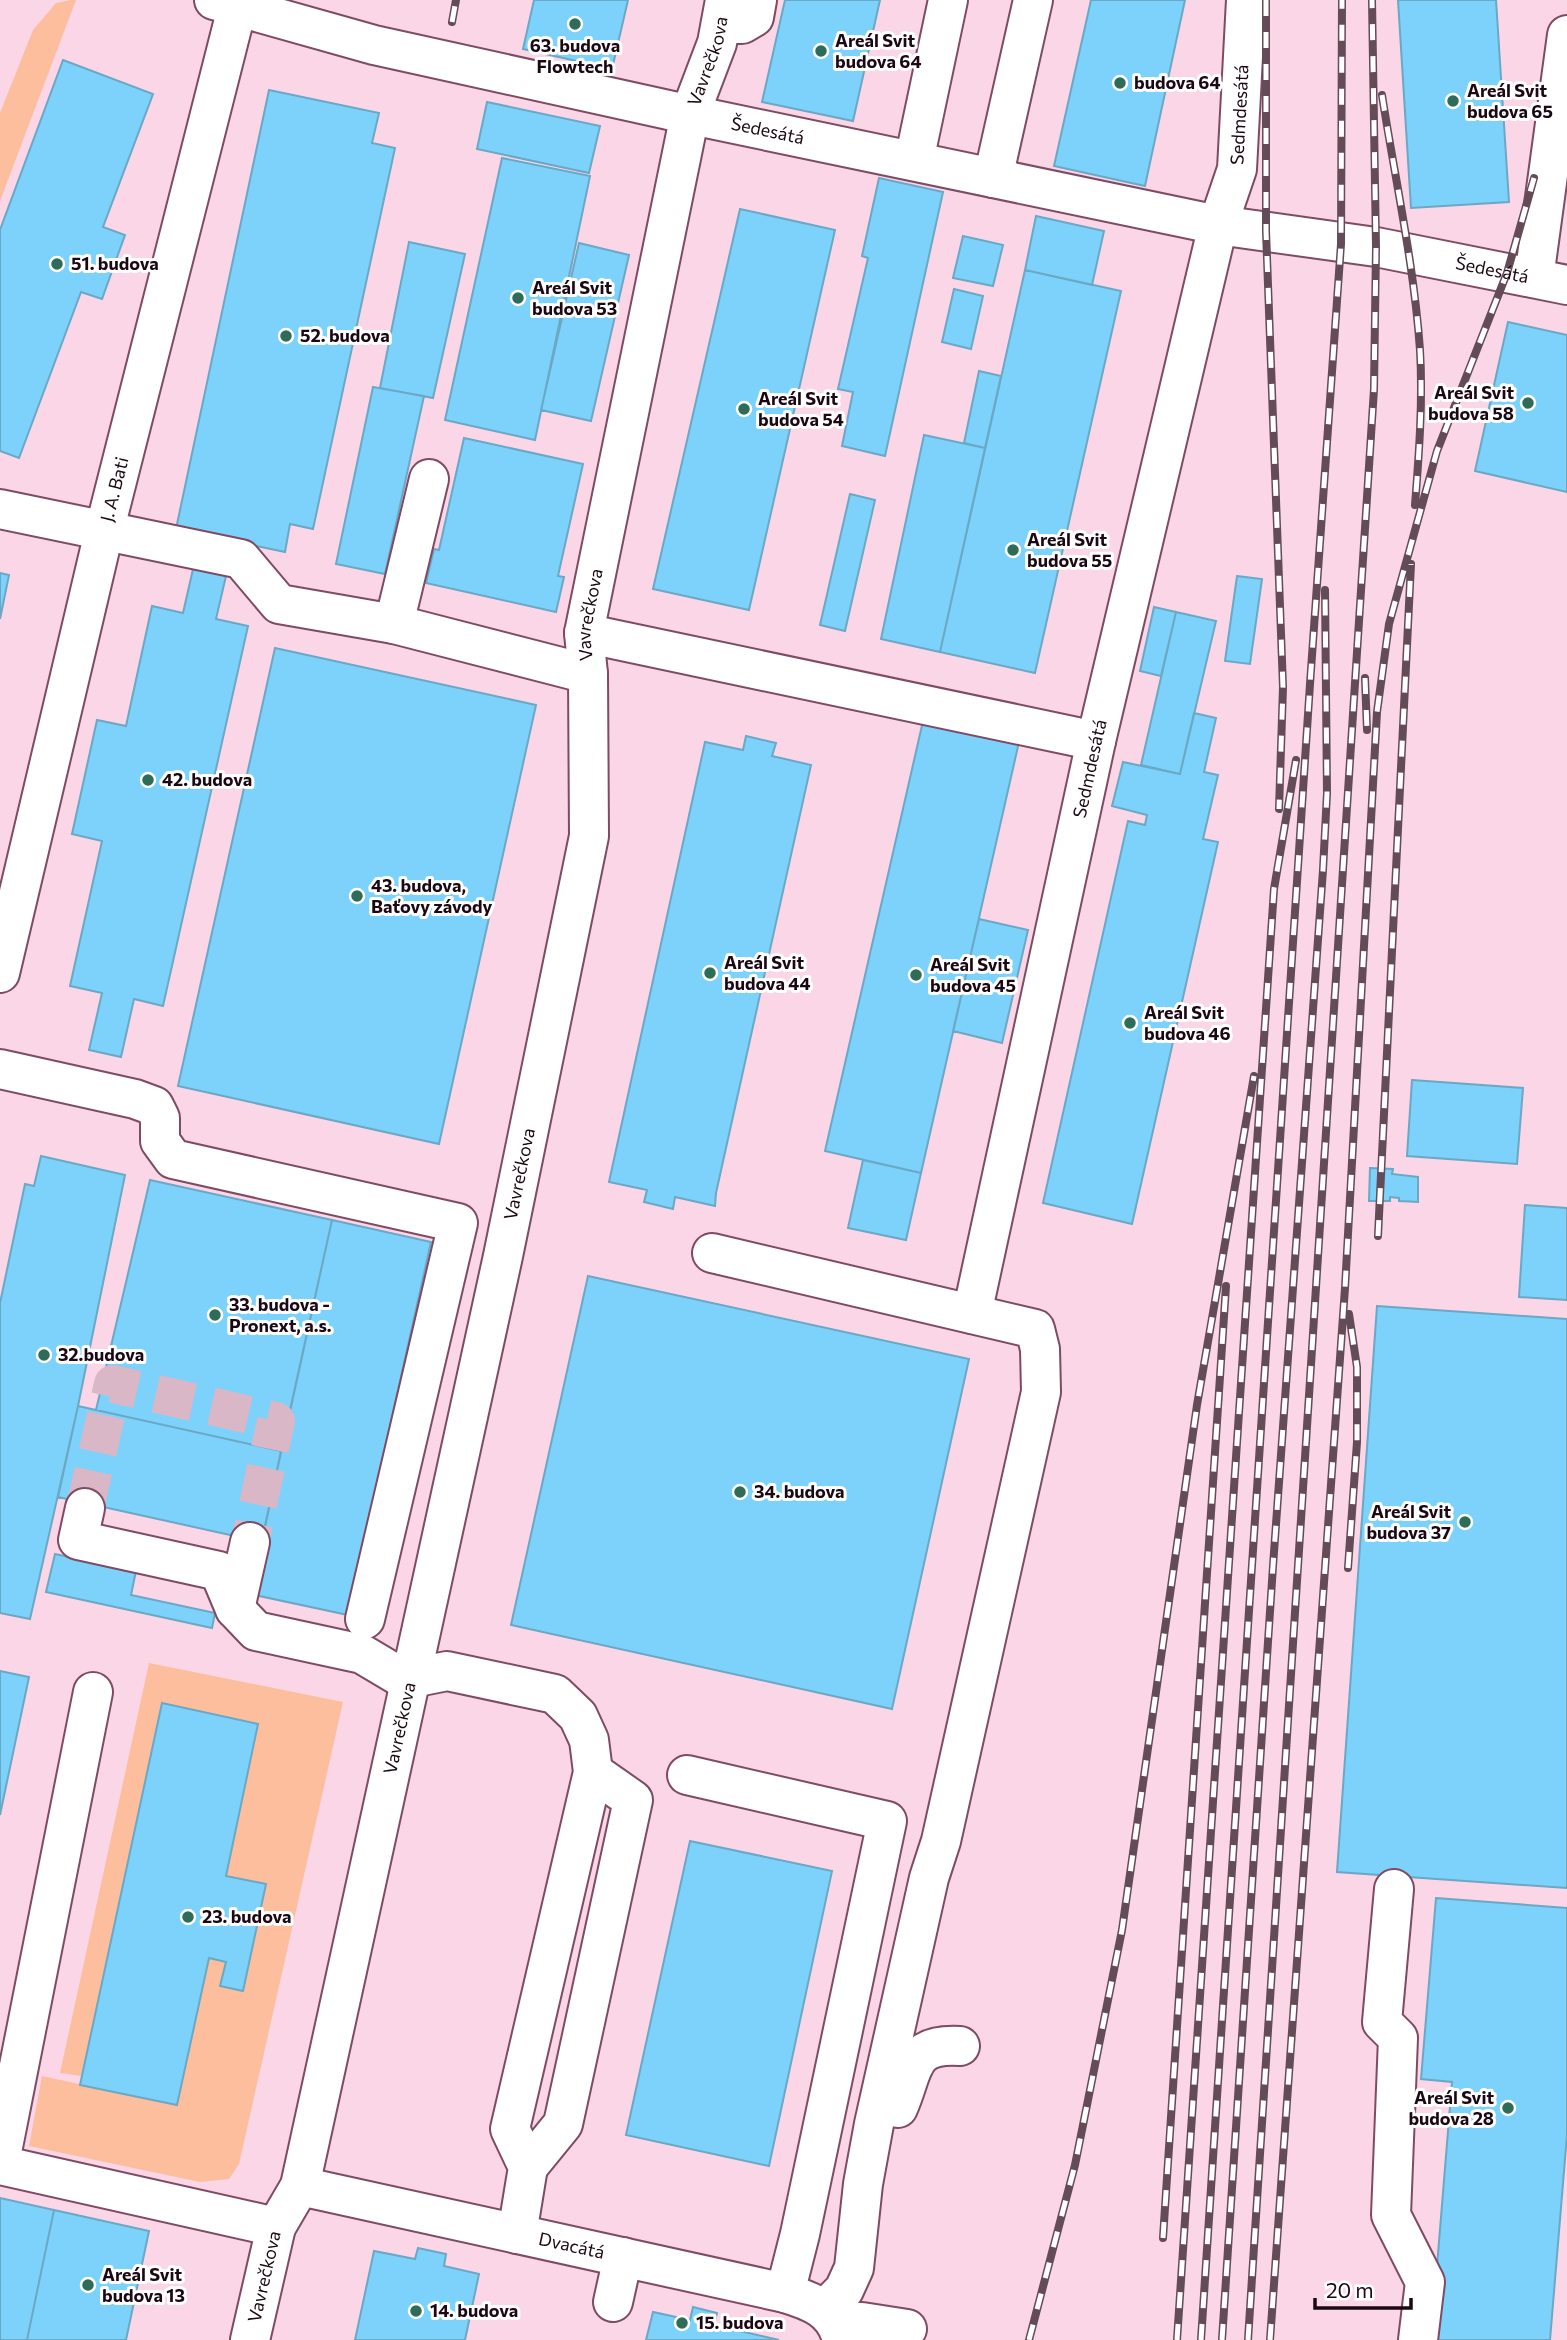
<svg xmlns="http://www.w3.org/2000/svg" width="1567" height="2340" font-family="Commissioner,sans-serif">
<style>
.green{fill:#fcbe9c}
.building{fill:#7cd2fa;stroke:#6ba8c5;stroke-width:2}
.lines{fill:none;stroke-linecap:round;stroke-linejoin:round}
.minor-tunnel{stroke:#d9b7c6;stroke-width:38;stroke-dasharray:38 19;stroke-linecap:butt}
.minor-casing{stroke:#7e4b63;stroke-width:42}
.minor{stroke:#fff;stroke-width:38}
.rail-casing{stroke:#644b58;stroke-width:8}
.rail{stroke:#fff;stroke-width:5;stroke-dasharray:16;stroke-linecap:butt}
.poi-dot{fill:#2e6c59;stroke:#fff;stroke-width:2.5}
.labels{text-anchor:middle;stroke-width:6;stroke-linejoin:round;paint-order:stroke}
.poi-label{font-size:18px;font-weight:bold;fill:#1c0813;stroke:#fff;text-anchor:start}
.street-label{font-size:18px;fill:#1c0813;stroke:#fff}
</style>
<rect width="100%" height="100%" fill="#fad6e6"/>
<path class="green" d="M 71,0 L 76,0 L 0,201 L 0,113 L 33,30 L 56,3 Z
M 149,1663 L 343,1702 L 239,2164 L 229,2179 L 200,2182 L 29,2146 L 42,2076 L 177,2105 L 258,1724 L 163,1703 L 82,2076 L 60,2073 Z"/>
<path class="building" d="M 534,0 L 628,0 L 612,69 L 523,49 Z
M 785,0 L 880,0 L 853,121 L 762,102 Z
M 1091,0 L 1185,0 L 1145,186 L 1054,166 Z
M 1398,0 L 1496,0 L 1509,202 L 1411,208 Z
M 63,60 L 153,94 L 103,227 L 125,235 L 102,299 L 81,292 L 19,458 L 0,451 L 0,230 Z
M 269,90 L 379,113 L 372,143 L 395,148 L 313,529 L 290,524 L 285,552 L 176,529 Z
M 487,102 L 600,126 L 589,173 L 477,149 Z
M 502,158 L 590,176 L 535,440 L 445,420 Z
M 879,178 L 943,192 L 885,456 L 842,446 L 853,392 L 838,389 L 868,258 L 862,256 Z
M 740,209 L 835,230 L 749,610 L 653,589 Z
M 1036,216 L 1104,231 L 1092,285 L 1025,270 Z
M 963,236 L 1003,245 L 993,286 L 953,278 Z
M 409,242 L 465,254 L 433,398 L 380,388 Z
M 579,243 L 629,255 L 591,421 L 541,410 Z
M 1025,270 L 1121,291 L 1035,673 L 940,652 Z
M 954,289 L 983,296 L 971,349 L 942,342 Z
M 1508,322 L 1567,335 L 1567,492 L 1475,471 Z
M 979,371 L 1001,376 L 985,448 L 964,443 Z
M 373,387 L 424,396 L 385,574 L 336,564 Z
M 924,435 L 985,448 L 940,652 L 881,639 Z
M 464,438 L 583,464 L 558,576 L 564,577 L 556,612 L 426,583 L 434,549 L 439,550 Z
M 850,494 L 875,500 L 845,631 L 820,625 Z
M 196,556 L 229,563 L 216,619 L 248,626 L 163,1006 L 134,999 L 121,1057 L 89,1050 L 102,993 L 70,986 L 102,841 L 72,834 L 97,720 L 126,726 L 152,606 L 183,613 Z
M 0,573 L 9,575 L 0,619 Z
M 1237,576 L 1262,579 L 1250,664 L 1225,661 Z
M 1154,607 L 1176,612 L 1161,676 L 1140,671 Z
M 1176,612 L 1216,621 L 1180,774 L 1141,765 Z
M 275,648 L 536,705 L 439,1144 L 178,1086 Z
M 1194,713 L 1216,718 L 1204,772 L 1218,775 L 1203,839 L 1218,842 L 1132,1224 L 1043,1203 L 1128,821 L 1145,825 L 1147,815 L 1112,806 L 1123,762 L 1180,774 Z
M 923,721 L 1019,742 L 921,1173 L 825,1151 Z
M 746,736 L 776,743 L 772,756 L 811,765 L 716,1193 L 715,1206 L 675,1197 L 673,1209 L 644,1202 L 647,1190 L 609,1182 L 705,742 L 743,750 Z
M 979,919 L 1028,930 L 1002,1043 L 953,1031 Z
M 1412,1080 L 1523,1088 L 1517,1164 L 1407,1156 Z
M 41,1156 L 125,1175 L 78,1406 L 30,1619 L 0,1613 L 0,1303 L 25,1184 L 34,1186 Z
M 863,1160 L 921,1173 L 906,1240 L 848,1228 Z
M 1370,1168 L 1393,1169 L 1392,1174 L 1418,1177 L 1418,1202 L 1399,1201 L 1399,1198 L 1390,1197 L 1390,1201 L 1369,1201 Z
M 150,1180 L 332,1220 L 281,1451 L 96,1410 Z
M 1525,1205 L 1567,1208 L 1567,1300 L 1519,1297 Z
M 332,1220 L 431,1242 L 348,1615 L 250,1594 Z
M 588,1276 L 969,1359 L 892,1709 L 511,1625 Z
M 1377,1306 L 1567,1319 L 1567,1888 L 1337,1872 Z
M 78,1406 L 281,1451 L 262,1542 L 58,1497 Z
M 55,1554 L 136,1571 L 131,1595 L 215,1613 L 212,1628 L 46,1592 Z
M 0,1671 L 29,1677 L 0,1815 Z
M 162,1703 L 258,1724 L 226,1876 L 266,1884 L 243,1991 L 220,1986 L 226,1962 L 209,1958 L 177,2105 L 80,2085 Z
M 690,1841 L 832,1871 L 769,2166 L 626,2135 Z
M 1436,1898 L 1567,1908 L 1567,2135 L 1550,2340 L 1431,2340 L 1452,2082 L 1421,2079 Z
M 0,2198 L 54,2210 L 27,2340 L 0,2340 Z
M 54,2210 L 149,2231 L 126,2340 L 27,2340 Z
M 418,2248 L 446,2254 L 444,2266 L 479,2274 L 465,2340 L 355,2340 L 374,2251 L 415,2259 Z
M 693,2307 L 717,2313 L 714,2325 L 779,2340 L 646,2340 L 653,2312 L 690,2320 Z"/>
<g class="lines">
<path class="minor-tunnel" d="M 85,1508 L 113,1384 L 276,1421 L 250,1542"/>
<g class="minor-casing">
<g id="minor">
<path id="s1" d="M 214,0 L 374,45 L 682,113 L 1218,225 L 1376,247 L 1567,285"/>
<path d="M 721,24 L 742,24 L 754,17 L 757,0"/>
<path d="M 914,161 L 948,0"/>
<path d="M 993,178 L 1033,0"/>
<path d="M 1534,278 L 1567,35"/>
<path d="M 429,479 L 394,624 L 588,674"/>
<path d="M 0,509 L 241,559 L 279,604 L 394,624"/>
<path d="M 584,633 L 1096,741"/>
<path id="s2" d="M 0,973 L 104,532 L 237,8"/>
<path d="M 0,1069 L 135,1099 L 154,1106 L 160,1118 L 160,1141 L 173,1159 L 458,1223 L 365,1619"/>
<path d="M 712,1253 L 1035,1329 L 1040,1349 L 1041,1392 L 941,1841 L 929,1878 L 874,2124 L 863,2184 L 854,2268 L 844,2290 L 824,2310"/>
<path id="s3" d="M 972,1314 L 1096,741 L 1218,225 L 1237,169 L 1246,0"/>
<path d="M 85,1508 L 78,1540 L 219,1571 L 235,1609 L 250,1542"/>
<path d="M 235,1609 L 256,1631 L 362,1654 L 399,1676 L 412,1678 L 447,1671 L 555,1694 L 578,1716 L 589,1740 L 593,1772 L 510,2129 L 528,2167 L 517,2234"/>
<path d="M 687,1775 L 887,1821 L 800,2234 L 785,2293"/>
<path d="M 1394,1889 L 1382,2022 L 1398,2038 L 1391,2215 L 1425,2282 L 1418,2340"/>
<path d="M 898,2108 C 915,2070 908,2043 960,2046"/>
<path d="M 0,2162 L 93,1692"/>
<path d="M 0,2165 L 276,2227"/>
<path d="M 528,2167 L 563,2124 L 633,1800 L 593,1772"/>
<path id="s4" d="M 300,2186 L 785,2293 C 812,2301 835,2310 842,2340"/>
<path d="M 613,2302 L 623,2257"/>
<path d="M 836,2322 L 862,2322 L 907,2329"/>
<path id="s5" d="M 250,2340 L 276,2227 L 300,2186 L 503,1256 L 589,836 L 588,674 L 584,633 L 690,114 L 717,43 L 725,0"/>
</g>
</g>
<use href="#minor" class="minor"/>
<g class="rail-casing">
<path id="rail" d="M 1266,0 L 1266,231 L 1283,687 L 1279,809
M 452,22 L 456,0
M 1382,95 C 1395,179 1414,264 1420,350 C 1423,401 1419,454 1415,505
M 1365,678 L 1367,730
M 1378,1236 L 1411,564
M 1348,1568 L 1357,1442 L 1357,1367 L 1349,1314
M 1163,2238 L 1226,1286
M 1029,2340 L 1075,2165 L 1122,1930 L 1197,1405 L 1254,1076
M 1177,2340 L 1274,889 L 1296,760
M 1201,2340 L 1310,684 L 1341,244 L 1342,0
M 1222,2340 L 1273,1566 L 1323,870 L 1327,793 L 1325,590
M 1248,2340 L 1374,389 L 1376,247 L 1372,0
M 1270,2340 L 1345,1288 L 1377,712 L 1389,624 L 1437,451 L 1507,273 L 1534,178"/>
</g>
<use href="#rail" class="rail"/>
</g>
<g class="poi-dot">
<circle cx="575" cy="24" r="7"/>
<circle cx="821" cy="51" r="7"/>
<circle cx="1120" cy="83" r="7"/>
<circle cx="1453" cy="101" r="7"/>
<circle cx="57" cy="264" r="7"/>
<circle cx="518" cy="298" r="7"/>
<circle cx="286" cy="336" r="7"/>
<circle cx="1528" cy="403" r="7"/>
<circle cx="744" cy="409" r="7"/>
<circle cx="1013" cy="550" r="7"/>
<circle cx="148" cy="780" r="7"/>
<circle cx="357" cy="896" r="7"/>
<circle cx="710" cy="973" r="7"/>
<circle cx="916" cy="975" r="7"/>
<circle cx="1130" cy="1023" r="7"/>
<circle cx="215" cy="1315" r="7"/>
<circle cx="44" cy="1355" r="7"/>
<circle cx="740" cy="1492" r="7"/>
<circle cx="1465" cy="1522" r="7"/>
<circle cx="188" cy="1917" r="7"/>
<circle cx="1508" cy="2108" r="7"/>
<circle cx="88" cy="2285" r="7"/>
<circle cx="416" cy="2311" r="7"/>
<circle cx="682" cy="2323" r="7"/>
</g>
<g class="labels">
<g class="poi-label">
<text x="835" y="47">Areál Svit<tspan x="835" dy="21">budova 64</tspan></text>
<text x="575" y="52" text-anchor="middle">63. budova<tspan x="575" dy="21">Flowtech</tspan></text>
<text x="1134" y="89">budova 64</text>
<text x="1467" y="97">Areál Svit<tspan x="1467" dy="21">budova 65</tspan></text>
<text x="71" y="270">51. budova</text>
<text x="532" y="294">Areál Svit<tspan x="532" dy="21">budova 53</tspan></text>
<text x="300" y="342">52. budova</text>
<text x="1514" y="399" text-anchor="end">Areál Svit<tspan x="1514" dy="21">budova 58</tspan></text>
<text x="758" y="405">Areál Svit<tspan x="758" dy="21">budova 54</tspan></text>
<text x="1027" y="546">Areál Svit<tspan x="1027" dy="21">budova 55</tspan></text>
<text x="162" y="786">42. budova</text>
<text x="371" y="892">43. budova,<tspan x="371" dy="21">Baťovy závody</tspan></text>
<text x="724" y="969">Areál Svit<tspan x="724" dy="21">budova 44</tspan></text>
<text x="930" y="971">Areál Svit<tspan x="930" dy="21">budova 45</tspan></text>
<text x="1144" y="1019">Areál Svit<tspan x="1144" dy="21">budova 46</tspan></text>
<text x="229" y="1311">33. budova -<tspan x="229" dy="21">Pronext, a.s.</tspan></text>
<text x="58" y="1361">32.budova</text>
<text x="754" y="1498">34. budova</text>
<text x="1451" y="1518" text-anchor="end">Areál Svit<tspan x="1451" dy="21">budova 37</tspan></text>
<text x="202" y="1923">23. budova</text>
<text x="1494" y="2104" text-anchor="end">Areál Svit<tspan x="1494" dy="21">budova 28</tspan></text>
<text x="102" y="2281">Areál Svit<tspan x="102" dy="21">budova 13</tspan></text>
<text x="430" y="2317">14. budova</text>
<text x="696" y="2329">15. budova</text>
</g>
<g class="street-label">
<text dy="6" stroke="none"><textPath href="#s5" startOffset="2333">Vavrečkova</textPath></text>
<text dy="6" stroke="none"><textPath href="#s3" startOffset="1230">Sedmdesátá</textPath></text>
<text dy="6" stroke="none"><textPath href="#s1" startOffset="569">Šedesátá</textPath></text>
<text dy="6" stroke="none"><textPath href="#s1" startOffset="1307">Šedesátá</textPath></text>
<text dy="6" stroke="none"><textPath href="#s2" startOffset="497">J. A. Bati</textPath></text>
<text dy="6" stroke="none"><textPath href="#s5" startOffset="1766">Vavrečkova</textPath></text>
<text dy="6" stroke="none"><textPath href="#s3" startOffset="558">Sedmdesátá</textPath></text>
<text dy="6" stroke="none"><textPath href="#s5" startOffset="1199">Vavrečkova</textPath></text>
<text dy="6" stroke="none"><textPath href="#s5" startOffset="632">Vavrečkova</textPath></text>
<text dy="6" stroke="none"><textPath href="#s4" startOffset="278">Dvacátá</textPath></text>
<text dy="6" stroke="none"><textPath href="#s5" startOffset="65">Vavrečkova</textPath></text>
</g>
</g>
<path d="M1315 2298v10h96v-10" fill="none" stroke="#1c0813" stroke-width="3.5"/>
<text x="1326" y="2298" font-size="21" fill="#1c0813" stroke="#ffffff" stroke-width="5" paint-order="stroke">20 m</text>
</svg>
